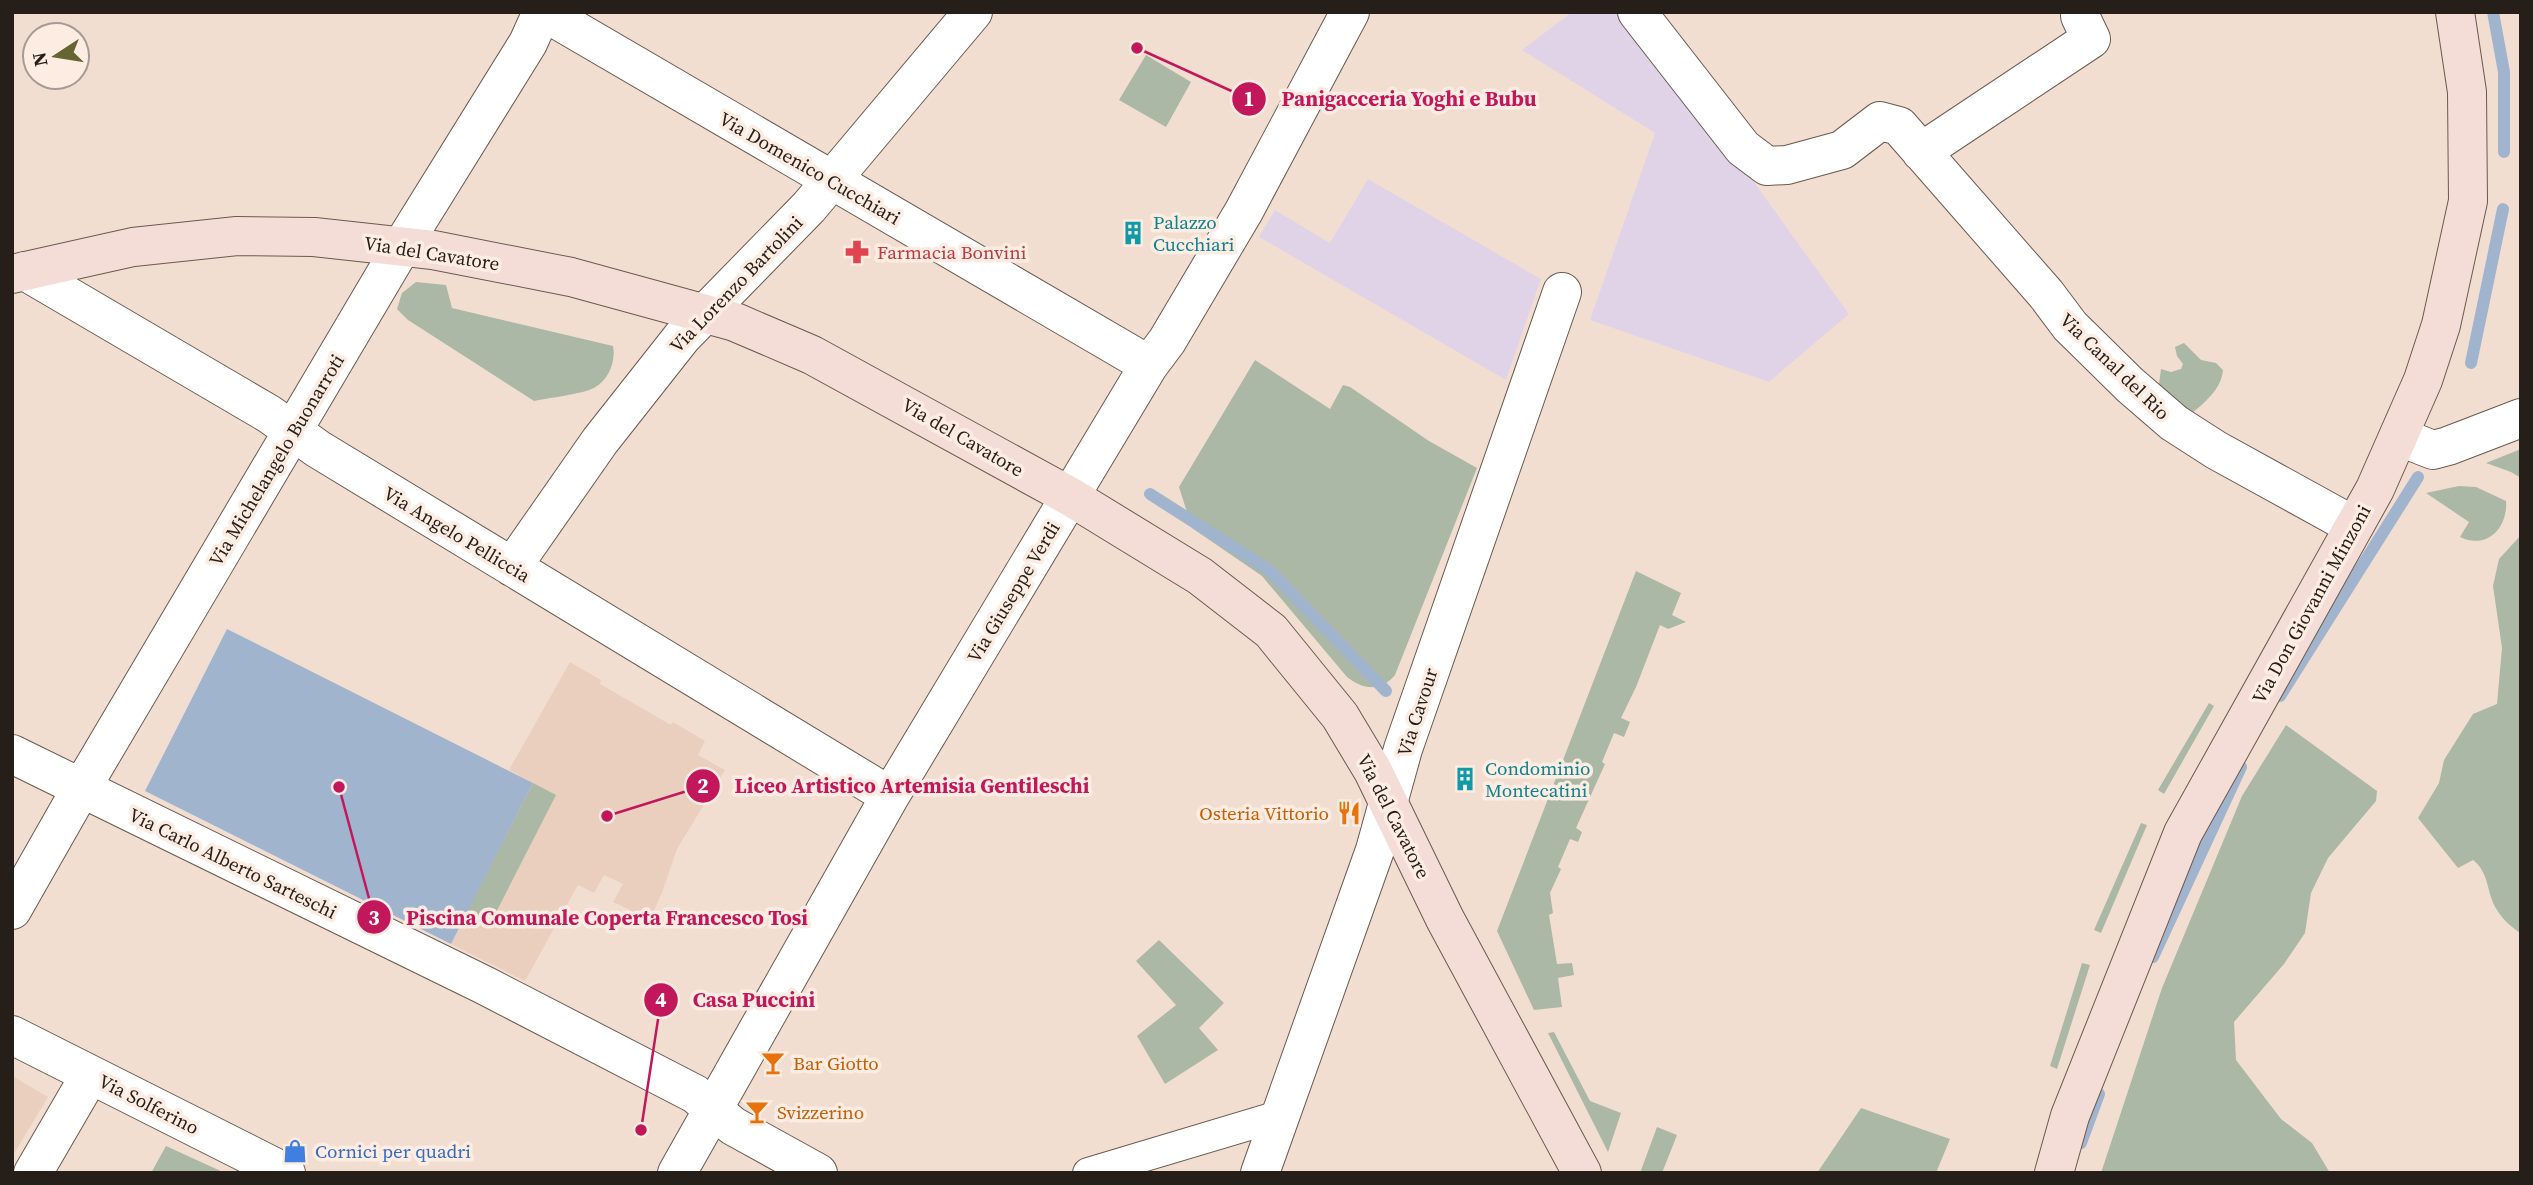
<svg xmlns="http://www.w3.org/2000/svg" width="2533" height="1185" font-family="'Source Serif 4',serif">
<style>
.built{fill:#ebcfbe}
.industrial{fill:#e1d3e7}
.green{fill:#aab8a5}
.water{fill:#a1b4ce}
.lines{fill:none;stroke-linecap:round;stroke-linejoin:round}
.stream{stroke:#a1b4ce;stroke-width:12}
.pedestrian-casing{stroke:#6b5a4f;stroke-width:32}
.minor-casing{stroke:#6b5a4f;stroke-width:40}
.secondary-casing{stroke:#6b5a4f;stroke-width:40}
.pedestrian{stroke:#fff;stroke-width:30}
.minor{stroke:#fff;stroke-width:38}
.secondary{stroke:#f3ddd6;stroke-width:38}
.labels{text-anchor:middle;stroke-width:7;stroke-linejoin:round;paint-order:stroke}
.street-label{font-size:19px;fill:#251e19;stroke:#fdece2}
.culture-label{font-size:19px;fill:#0d838f;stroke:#fdece2;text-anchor:start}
.health-label{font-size:19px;fill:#be3a42;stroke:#fdece2;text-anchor:start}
.food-label{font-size:19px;fill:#c56008;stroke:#fdece2;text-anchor:start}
.shop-label{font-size:19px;fill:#366cbe;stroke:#fdece2;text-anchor:start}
.leader{fill:none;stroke:#c2185b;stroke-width:2.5}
.callout-dot{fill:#c2185b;stroke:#fdece2;stroke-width:2.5}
.mark-label{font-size:21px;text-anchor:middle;font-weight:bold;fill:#fff}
.callout-label{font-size:21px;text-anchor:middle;font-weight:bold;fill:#c2185b;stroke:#fdece2;stroke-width:7;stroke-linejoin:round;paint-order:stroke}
</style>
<rect width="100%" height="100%" fill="#f2ded1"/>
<path class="built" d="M 570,662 L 601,680 L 600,684 L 671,725 L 673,722 L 705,741 L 698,755 L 725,770 L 677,849 L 663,890 L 650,920 L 613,902 L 623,884 L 604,875 L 594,893 L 578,885 L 525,981 L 451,944 L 533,783 L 509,770 Z
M 12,1076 L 48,1097 L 12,1157 Z"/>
<path class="industrial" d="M 1572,12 L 1622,12 L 1738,160 L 1849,314 L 1769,382 L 1590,320 L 1655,133 L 1522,50 Z
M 1368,179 L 1541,279 L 1506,380 L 1259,237 L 1275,210 L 1330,243 Z"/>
<path class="green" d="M 1146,55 L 1191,82 L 1166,127 L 1119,100 Z
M 416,282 L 446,285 L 452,308 L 613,346 C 616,361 609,380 594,388 C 582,394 548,398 534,401 L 408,320 L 397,309 L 402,293 Z
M 2184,343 L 2201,360 L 2216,363 L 2223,370 C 2221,390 2205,402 2191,414 L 2156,387 L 2159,384 L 2161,369 L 2171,372 L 2181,369 L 2183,364 L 2177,356 L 2175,347 Z
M 1255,360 L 1330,409 L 1343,385 L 1350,387 L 1429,441 L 1477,468 L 1395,675 C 1381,692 1363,690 1347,677 L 1262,576 L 1192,528 L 1179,487 Z
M 2521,449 L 2521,478 L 2511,472 L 2486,463 Z
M 2459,486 L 2476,487 L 2506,501 C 2508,528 2487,550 2460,537 L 2469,522 L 2426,493 Z
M 2521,535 L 2521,934 C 2512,927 2503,920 2497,910 C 2486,893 2490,873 2473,860 L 2458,868 L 2418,818 L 2439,783 L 2444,760 L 2473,714 L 2497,704 L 2502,648 L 2493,586 L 2499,559 Z
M 1636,571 L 1681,593 L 1672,615 L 1686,622 L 1668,629 L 1660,625 L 1636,687 L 1621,718 L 1630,722 L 1624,737 L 1614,733 L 1602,762 L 1605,764 L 1576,828 L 1582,832 L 1578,842 L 1570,839 L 1558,867 L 1561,869 L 1550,893 L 1553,913 L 1549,915 L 1557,964 L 1572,963 L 1574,975 L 1558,978 L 1562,1007 L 1534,1010 L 1497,931 Z
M 2209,703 L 2214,706 L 2164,794 L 2158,790 Z
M 2286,725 L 2377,791 L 2376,801 L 2328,858 L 2311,893 L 2305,933 L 2284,964 L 2234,1022 L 2236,1060 L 2281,1119 L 2312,1143 L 2330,1173 L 2101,1173 L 2162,988 L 2242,796 Z
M 533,783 L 556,795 L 489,926 L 466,913 Z
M 2141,823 L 2147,825 L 2101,933 L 2094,930 Z
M 1159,940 L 1224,1003 L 1199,1028 L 1218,1050 L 1165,1084 L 1137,1036 L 1176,1005 L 1136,961 Z
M 2082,963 L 2090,965 L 2057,1069 L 2050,1066 Z
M 1554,1032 L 1590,1101 L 1621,1113 L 1608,1152 L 1548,1033 Z
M 1861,1108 L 1950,1139 L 1936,1173 L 1817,1173 Z
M 1657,1127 L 1677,1135 L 1662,1173 L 1640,1173 Z
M 166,1146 L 225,1173 L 151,1173 Z"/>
<path class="water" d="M 227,629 L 533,783 L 451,944 L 145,791 Z"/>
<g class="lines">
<path class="stream" d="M 2493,12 L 2504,72 L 2504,152
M 2471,363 L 2503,209
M 1150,494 L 1269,570 L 1386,691
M 2280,696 L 2418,477
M 2153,957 L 2241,767
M 2081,1143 L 2099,1094"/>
<g class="pedestrian-casing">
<path id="pedestrian" d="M 1088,1173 L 1282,1115"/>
</g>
<g class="minor-casing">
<path id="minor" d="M 544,12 L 1149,365
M 1637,12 L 1743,148 L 1767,166 L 1787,165 L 1842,150 L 1880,121 L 1899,126 L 2046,294 L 2070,326 L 2130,385 L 2174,423 L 2216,450 L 2354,526
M 1921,152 L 2091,39 L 2080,16 L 2081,12
M 25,271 L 269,414 L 318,449 L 890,796
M 2400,437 L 2433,450 L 2448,446 L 2521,418
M 512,567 L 600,441 L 682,337 L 809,207 L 973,12
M 12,754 L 484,985 L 695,1094 L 733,1126 L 818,1173
M 12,910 L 82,787 L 402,246 L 528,43 L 542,12
M 12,1035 L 286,1173
M 33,1173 L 90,1075
M 677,1173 L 890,796 L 1149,365 L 1167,341 L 1244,211 L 1350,12
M 1260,1173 L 1375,850 L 1403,749 L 1562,292"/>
</g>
<g class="secondary-casing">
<path id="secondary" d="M 12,274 L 133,247 L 237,236 L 314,237 L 433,250 L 571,277 L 735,322 L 812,355 L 1071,497 L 1200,576 L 1271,631 L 1340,716 L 1373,771 L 1445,919 L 1582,1173
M 2054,1173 L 2070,1116 L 2183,833 L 2375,489 L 2423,380 L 2441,325 L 2468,201 L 2467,92 L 2455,12"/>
</g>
<use href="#pedestrian" class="pedestrian"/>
<use href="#minor" class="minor"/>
<use href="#secondary" class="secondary"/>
</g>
<defs>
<g id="building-bare" transform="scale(1.89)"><path d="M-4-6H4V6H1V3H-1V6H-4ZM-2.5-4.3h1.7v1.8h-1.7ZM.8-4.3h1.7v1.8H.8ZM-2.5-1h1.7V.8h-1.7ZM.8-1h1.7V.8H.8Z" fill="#0f9aa8" stroke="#fdece2" stroke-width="2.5" paint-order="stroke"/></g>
<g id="pharmacy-bare" transform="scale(1.89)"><path d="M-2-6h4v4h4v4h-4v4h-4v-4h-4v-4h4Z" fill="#e0444e" stroke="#fdece2" stroke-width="2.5" paint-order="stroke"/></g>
<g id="restaurant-bare" transform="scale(1.89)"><path d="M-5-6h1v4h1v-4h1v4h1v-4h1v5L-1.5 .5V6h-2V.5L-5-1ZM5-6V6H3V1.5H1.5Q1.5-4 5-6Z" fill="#e8710a" stroke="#fdece2" stroke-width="2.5" paint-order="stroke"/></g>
<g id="bar-bare" transform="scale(1.89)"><path d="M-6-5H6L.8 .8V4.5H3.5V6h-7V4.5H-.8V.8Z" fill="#e8710a" stroke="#fdece2" stroke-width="2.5" paint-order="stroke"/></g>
<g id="shop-bare" transform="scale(1.89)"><path d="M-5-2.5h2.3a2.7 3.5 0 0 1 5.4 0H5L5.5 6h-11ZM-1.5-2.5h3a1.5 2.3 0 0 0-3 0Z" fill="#3f7fe0" stroke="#fdece2" stroke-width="2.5" paint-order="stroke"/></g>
</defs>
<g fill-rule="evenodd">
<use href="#building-bare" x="1133" y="233"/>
<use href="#pharmacy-bare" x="857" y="252"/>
<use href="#building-bare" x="1465" y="779"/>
<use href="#restaurant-bare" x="1349" y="813"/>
<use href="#bar-bare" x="773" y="1063"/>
<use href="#bar-bare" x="757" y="1112"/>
<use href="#shop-bare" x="295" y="1151"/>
</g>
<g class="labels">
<g class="street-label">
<text transform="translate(810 168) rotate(30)" y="7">Via Domenico Cucchiari</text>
<text transform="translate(432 253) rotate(9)" y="7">Via del Cavatore</text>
<text transform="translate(736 284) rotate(-46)" y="7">Via Lorenzo Bartolini</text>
<text transform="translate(2115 366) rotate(44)" y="7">Via Canal del Rio</text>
<text transform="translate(963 437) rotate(30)" y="7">Via del Cavatore</text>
<text transform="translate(276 460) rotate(-59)" y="7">Via Michelangelo Buonarroti</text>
<text transform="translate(457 534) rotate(31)" y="7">Via Angelo Pelliccia</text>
<text transform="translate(1013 592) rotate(-59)" y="7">Via Giuseppe Verdi</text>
<text transform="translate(2311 604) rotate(-61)" y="7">Via Don Giovanni Minzoni</text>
<text transform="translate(1417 712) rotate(-72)" y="7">Via Cavour</text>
<text transform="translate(1394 816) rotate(63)" y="7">Via del Cavatore</text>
<text transform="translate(233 863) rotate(26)" y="7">Via Carlo Alberto Sarteschi</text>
<text transform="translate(149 1104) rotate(27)" y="7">Via Solferino</text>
</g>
<g class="culture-label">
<text x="1153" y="229">Palazzo<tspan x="1153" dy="22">Cucchiari</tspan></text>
<text x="1485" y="775">Condominio<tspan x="1485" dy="22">Montecatini</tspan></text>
</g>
<g class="health-label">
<text x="877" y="259">Farmacia Bonvini</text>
</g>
<g class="food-label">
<text x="1329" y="820" text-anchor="end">Osteria Vittorio</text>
<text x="793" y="1070">Bar Giotto</text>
<text x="777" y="1119">Svizzerino</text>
</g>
<g class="shop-label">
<text x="315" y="1158">Cornici per quadri</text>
</g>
</g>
<path class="leader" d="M1137 48L1249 99M607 816L703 786M339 787L374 917M641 1130L661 1000"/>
<g class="callout-dot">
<circle cx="1137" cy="48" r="7"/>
<circle cx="607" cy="816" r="7"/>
<circle cx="339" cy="787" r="7"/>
<circle cx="641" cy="1130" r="7"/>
<circle cx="1249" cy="99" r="18"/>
<circle cx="703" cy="786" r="18"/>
<circle cx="374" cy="917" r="18"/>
<circle cx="661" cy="1000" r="18"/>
</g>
<g class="mark-label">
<text x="1249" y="106">1</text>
<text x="703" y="793">2</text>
<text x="374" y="925">3</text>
<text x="661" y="1007">4</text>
</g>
<g class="callout-label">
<text x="1409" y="106">Panigacceria Yoghi e Bubu</text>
<text x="912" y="793">Liceo Artistico Artemisia Gentileschi</text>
<text x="607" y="925">Piscina Comunale Coperta Francesco Tosi</text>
<text x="754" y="1007">Casa Puccini</text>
</g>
<rect width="2533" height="1185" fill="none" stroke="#251e19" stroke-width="28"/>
<g transform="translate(56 56) rotate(258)"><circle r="33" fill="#fdece2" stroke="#a79a92" stroke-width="2"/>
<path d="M0-5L12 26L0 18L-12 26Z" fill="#666430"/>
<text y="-10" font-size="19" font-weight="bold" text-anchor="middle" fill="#251e19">N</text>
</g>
</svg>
